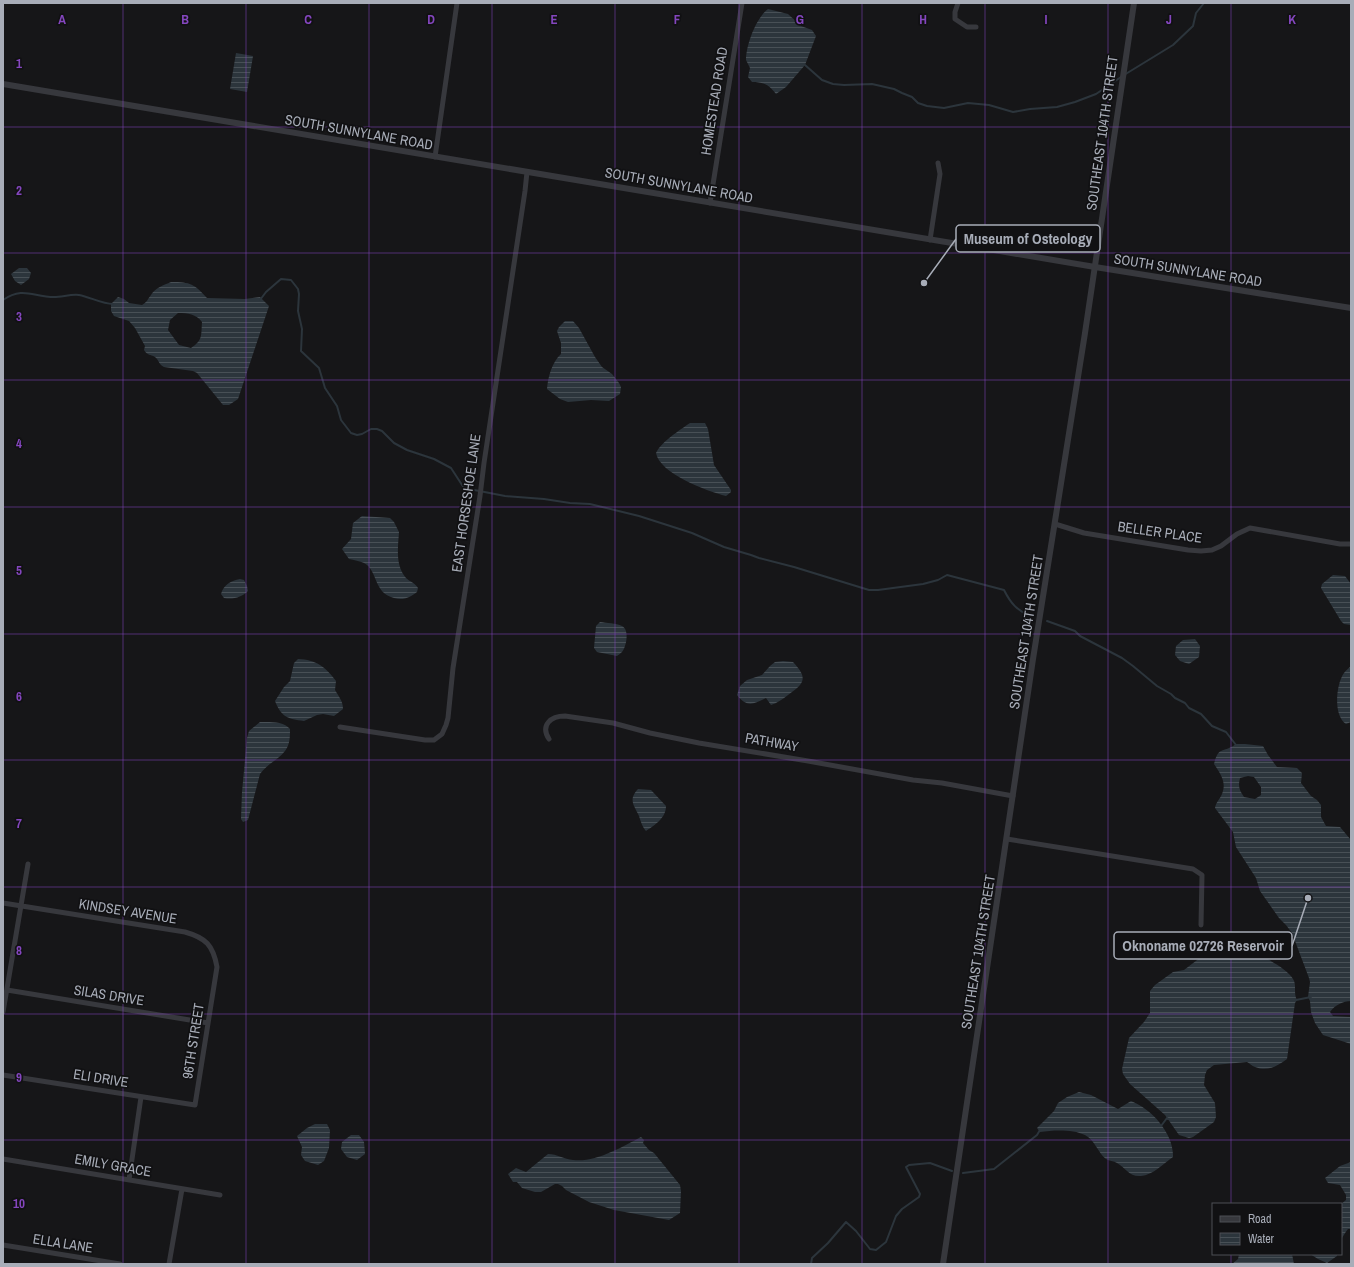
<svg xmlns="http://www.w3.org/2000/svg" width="1354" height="1267" font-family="'Archivo Narrow',sans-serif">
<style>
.water{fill:url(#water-rules);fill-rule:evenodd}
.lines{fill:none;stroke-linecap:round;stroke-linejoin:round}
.stream{stroke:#2c353c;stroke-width:2}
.minor{stroke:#37383d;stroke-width:5}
.tertiary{stroke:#37383d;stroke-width:6}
.grid{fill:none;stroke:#8446be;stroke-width:1;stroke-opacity:0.55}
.labels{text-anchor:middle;stroke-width:3.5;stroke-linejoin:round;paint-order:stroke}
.street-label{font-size:14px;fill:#a8adb8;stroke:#111113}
.grid-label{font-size:13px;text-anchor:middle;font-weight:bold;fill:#8446be;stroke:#111113;stroke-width:3.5;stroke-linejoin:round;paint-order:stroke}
.leader{fill:none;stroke:#a8adb8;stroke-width:1.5}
.callout-dot{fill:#a8adb8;stroke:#111113;stroke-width:1.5}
.callout{fill:#111113;stroke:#a8adb8;stroke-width:1.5}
.callout-label{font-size:15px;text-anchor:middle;font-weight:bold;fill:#a8adb8}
</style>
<defs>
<pattern id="water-rules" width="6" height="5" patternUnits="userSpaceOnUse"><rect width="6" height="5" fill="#2c353c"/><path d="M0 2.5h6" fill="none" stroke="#485056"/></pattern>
</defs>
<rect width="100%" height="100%" fill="#161618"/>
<path class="water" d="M 768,9 L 788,14 L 801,26 L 812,30 L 816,36 L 805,65 L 786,87 L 776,94 C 769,85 764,82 752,82 L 748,77 L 750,68 L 746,60 C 746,45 756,18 768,9 Z
M 236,53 L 253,56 L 247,92 L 230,89 Z
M 19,268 L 27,268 L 31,273 L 29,279 L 21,285 L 15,281 L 11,274 Z
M 171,282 C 191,282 194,284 207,298 L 245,299 L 260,297 L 269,306 L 238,399 L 229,405 L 223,405 L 197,373 L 193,371 L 164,367 C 159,365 159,360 155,357 C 150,354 148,356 144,350 L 145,346 L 135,328 L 129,321 L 114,316 L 111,311 L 111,304 L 118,297 L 124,299 L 129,303 L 142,305 C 148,301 147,300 151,295 C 155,288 164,285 171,282 ZM 178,313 C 188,313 196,314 202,322 C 201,336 203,340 191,348 L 179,345 L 168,330 L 170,320 Z
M 565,321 L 573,321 L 579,328 L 595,357 L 602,367 L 612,374 L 619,383 L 621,387 L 620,394 L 609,401 L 591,400 L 568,402 L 560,399 L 547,389 C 548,377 552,362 561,354 L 561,343 L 557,331 L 559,327 Z
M 690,423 L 705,423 L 708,429 L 714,465 L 731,490 L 731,492 L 726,496 C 707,491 660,474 656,453 C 661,442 680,430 690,423 Z
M 362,516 L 390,518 L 394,522 L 399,532 C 398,547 395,565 406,578 C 410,582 414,582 418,588 L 417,592 C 410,597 404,601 394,598 C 373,593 378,570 364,563 C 360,561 354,560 349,559 L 342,549 L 351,539 L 353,523 Z
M 1333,575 L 1345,576 L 1351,584 L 1351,625 L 1344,624 L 1341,621 L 1321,588 L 1322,584 Z
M 240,579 L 244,580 L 247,586 L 248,591 C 242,597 233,600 224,598 L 221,594 C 224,584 231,581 240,579 Z
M 600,622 C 606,623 616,623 622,626 C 630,630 626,647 622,652 C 620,654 618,655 617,656 L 597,652 L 594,648 L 596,626 Z
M 1195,639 L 1200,646 L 1199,657 L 1189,664 L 1180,661 L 1175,655 L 1176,646 L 1183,640 Z
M 298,659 C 316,660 325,666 336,681 L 335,690 C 339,697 343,701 343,709 L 334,716 L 323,714 L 317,715 L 304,721 C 288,719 281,717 275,701 L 284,687 L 290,681 L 294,663 Z
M 783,661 L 793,662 C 808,678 805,683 788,695 C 783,699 777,703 771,705 L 766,698 C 754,704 747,708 737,695 L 740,686 L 747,680 L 762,675 L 770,666 L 775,662 Z
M 1351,666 L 1351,722 L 1346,724 C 1333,716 1336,684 1344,673 C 1346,670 1349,668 1351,666 Z
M 260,722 C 269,722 284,721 290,729 C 290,736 290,745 285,751 C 278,760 267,764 260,774 L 248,820 L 243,822 L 241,819 L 242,792 L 247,738 L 249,731 Z
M 1236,744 L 1245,744 L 1263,746 L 1268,755 L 1277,767 L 1297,768 L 1302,773 L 1301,783 L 1311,796 L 1317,800 L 1321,805 L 1321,817 L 1326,826 L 1340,827 L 1351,840 L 1351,1001 C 1343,1001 1335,1005 1330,1012 L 1333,1016 L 1351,1017 L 1351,1044 L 1323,1035 L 1315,1023 L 1311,1012 L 1310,1001 L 1308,997 L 1310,982 L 1309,978 L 1292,933 L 1286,925 L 1279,918 L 1260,891 L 1256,878 L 1236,847 L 1233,832 L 1215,808 C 1216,802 1220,799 1222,794 C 1227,782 1220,773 1214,764 C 1219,745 1222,754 1236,744 ZM 1248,776 L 1254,777 L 1261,787 L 1261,795 L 1255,799 L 1244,797 C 1239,790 1238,786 1240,778 Z
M 638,789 L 651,790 L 666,806 C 666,818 655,825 646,831 C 642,826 641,822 639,816 C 634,805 628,800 638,789 Z
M 1234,935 L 1241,936 C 1245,940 1249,946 1253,950 C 1264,958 1287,968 1293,979 C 1297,985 1293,993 1297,1000 L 1295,1003 L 1287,1059 C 1277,1066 1268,1072 1255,1067 C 1252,1066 1249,1063 1247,1062 L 1214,1065 L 1207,1070 L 1205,1075 L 1204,1085 L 1215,1103 L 1216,1117 L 1214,1122 L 1193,1137 L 1189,1138 L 1179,1135 L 1165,1115 L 1130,1084 L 1123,1074 L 1122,1069 L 1129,1038 L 1144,1022 L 1150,1013 L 1150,991 L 1155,985 L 1173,972 L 1184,970 L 1205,954 L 1211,953 L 1221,947 Z
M 1079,1092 L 1091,1095 L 1118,1109 L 1131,1101 C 1152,1109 1174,1134 1173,1157 C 1163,1164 1153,1175 1141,1176 C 1129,1177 1126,1168 1117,1163 C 1114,1161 1109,1161 1106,1159 C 1098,1153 1095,1140 1085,1135 C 1073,1129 1053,1130 1040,1132 L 1037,1128 L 1054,1111 L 1058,1103 L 1067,1097 Z
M 315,1124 L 327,1124 L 330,1130 L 329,1148 L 324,1161 L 318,1165 L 305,1161 L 301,1155 L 302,1147 L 297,1136 L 307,1128 Z
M 351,1135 L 359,1135 L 364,1142 L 365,1154 L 357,1160 L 347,1157 L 341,1149 L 342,1142 Z
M 641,1137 L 644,1140 L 643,1143 L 649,1150 L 654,1153 L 680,1185 L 681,1191 L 680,1213 L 669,1220 L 614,1210 L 589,1202 L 566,1190 L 562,1186 L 558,1184 L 555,1184 L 541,1192 L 535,1192 L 522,1188 L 517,1182 L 513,1182 L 508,1174 L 516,1168 L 526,1172 L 548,1154 C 557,1154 564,1159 573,1160 C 595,1163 622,1147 641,1137 Z
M 1351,1162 L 1351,1229 L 1348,1229 C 1345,1232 1344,1236 1341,1239 L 1341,1204 L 1346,1200 L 1346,1195 L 1340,1185 L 1328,1183 L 1325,1178 L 1340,1166 Z
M 1239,1254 L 1292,1254 L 1294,1264 L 1232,1264 L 1238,1259 Z
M 1310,1254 L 1337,1254 L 1337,1256 L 1327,1263 L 1318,1259 Z"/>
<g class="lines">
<path class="stream" d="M 805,65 L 822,80 L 833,84 L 844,85 L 872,84 L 894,89 L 902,93 L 912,97 L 918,103 L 927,106 L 944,108 L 968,103 L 989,105 L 1013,112 L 1030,109 L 1057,107 L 1075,102 L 1096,94 L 1121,77
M 1124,75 L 1173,45 L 1193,26 L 1196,13 L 1204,3
M 3,300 C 23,286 33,297 54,297 C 62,297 71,294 79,295 C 90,297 102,304 113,304
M 260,300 L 266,292 L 281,279 L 291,280 L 298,289 L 299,294 L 298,311 L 302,329 L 301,351 L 319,368 L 325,388 L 337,406 L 341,420 L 351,433 L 357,435 L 362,434 L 371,429 L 377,429 L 382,431 L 394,443 L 407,450 L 434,459 L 451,468 L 464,488 L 505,496 L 544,499 L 570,503 L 590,504 L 639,516 L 692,533 L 724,547 L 751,555 L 759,558 L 794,567 L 869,590 L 878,590 L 923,584 L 938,580 L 947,575 L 1004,590 C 1011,604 1017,610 1031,617
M 1047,621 L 1075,631 L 1080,636 L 1122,658 L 1133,666 L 1157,686 L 1171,694 L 1175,698 L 1185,703 L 1189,708 L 1201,714 L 1212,726 L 1226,732 L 1236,745
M 1296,1000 L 1311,997
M 1161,1126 L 1167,1118 L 1168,1119
M 963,1173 L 994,1169 L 1037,1135 L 1040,1130
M 811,1264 L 812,1258 L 828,1243 L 846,1222 L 856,1231 L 870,1249 L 876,1250 L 886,1242 L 896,1216 L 902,1209 L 919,1197 L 920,1194 L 907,1169 L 906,1167 L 909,1165 L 930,1163 L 952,1171"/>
<path class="minor" d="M 958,3 L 955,12 L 955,19 L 967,27 L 976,27
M 435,157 L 457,3
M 710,203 L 742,3
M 930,240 L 940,174 L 938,163
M 1055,524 L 1084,533 L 1188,550 L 1201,551 L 1212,550 L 1221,546 L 1237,534 L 1250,528 L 1340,544 L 1351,544
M 340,727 L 425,740 L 434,740 L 442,734 L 446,725 L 448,718 L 453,668 L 480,496 L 484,463 L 525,191 L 527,172
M 549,739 C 540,725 551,716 565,716 L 613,723 L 650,733 L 699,743 L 808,761 L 913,780 L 942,783 L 1013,796
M 1007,839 L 1193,869 L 1202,875 L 1201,925
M 3,903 L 185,932 C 206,938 213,945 217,967 L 195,1105 L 3,1075
M 7,990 L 208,1023
M 3,1012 L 28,864
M 3,1159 L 220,1195
M 129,1180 L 141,1097
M 3,1245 L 120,1264
M 169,1264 L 182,1189"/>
<path class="tertiary" d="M 3,84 L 1095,267 L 1351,308
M 943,1264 L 1033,659 L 1085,333 L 1134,3"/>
</g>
<path class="grid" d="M 123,3 L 123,1264M 246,3 L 246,1264M 369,3 L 369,1264M 492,3 L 492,1264M 615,3 L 615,1264M 739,3 L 739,1264M 862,3 L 862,1264M 985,3 L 985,1264M 1108,3 L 1108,1264M 1231,3 L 1231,1204M 3,127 L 1351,127M 3,253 L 1351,253M 3,380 L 1351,380M 3,507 L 1351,507M 3,634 L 1351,634M 3,760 L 1351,760M 3,887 L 1351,887M 3,1014 L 1351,1014M 3,1140 L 1351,1140M 1231,1254 L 1231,1264"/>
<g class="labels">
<g class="street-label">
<text transform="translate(714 101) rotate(-81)" y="5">HOMESTEAD ROAD</text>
<text transform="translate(359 132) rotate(10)" y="5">SOUTH SUNNYLANE ROAD</text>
<text transform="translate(1102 133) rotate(-82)" y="5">SOUTHEAST 104TH STREET</text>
<text transform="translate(679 185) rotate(10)" y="5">SOUTH SUNNYLANE ROAD</text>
<text transform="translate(1188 270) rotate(9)" y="5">SOUTH SUNNYLANE ROAD</text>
<text transform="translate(466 503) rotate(-82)" y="5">EAST HORSESHOE LANE</text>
<text transform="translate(1160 532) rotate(8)" y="5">BELLER PLACE</text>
<text transform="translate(1026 632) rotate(-81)" y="5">SOUTHEAST 104TH STREET</text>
<text transform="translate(772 742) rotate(10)" y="5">PATHWAY</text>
<text transform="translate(128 911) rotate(9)" y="5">KINDSEY AVENUE</text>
<text transform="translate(978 952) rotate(-81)" y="5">SOUTHEAST 104TH STREET</text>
<text transform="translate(109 995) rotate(9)" y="5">SILAS DRIVE</text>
<text transform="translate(193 1041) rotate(-81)" y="5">96TH STREET</text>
<text transform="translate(101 1078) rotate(9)" y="5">ELI DRIVE</text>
<text transform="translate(113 1165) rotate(10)" y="5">EMILY GRACE</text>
<text transform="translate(63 1243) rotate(9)" y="5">ELLA LANE</text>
</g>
</g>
<g class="grid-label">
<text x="62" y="24">A</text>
<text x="185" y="24">B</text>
<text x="308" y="24">C</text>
<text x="431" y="24">D</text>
<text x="554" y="24">E</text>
<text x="677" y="24">F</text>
<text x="800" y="24">G</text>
<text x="923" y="24">H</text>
<text x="1046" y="24">I</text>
<text x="1169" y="24">J</text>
<text x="1292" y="24">K</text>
<text x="19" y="68">1</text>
<text x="19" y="195">2</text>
<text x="19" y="321">3</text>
<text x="19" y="448">4</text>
<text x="19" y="575">5</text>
<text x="19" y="701">6</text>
<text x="19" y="828">7</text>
<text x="19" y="955">8</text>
<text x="19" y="1082">9</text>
<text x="19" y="1208">10</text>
</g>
<path class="leader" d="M924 283L956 239M1308 898L1292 946"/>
<g class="callout-dot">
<circle cx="924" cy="283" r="4"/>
<circle cx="1308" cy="898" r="4"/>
</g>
<g class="callout">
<rect x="956" y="225" width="144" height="27" rx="4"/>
<rect x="1114" y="932" width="178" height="27" rx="4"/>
</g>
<g class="callout-label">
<text x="1028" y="244">Museum of Osteology</text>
<text x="1203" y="951">Oknoname 02726 Reservoir</text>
</g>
<rect width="1354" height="1267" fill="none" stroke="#a8adb8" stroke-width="8"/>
<rect x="1212" y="1203" width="130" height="52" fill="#111113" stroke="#4d4f55"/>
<rect x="1220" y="1216" width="20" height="6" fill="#37383d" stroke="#4d4f55"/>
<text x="1248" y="1223" font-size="12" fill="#a8adb8">Road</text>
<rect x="1220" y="1233" width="20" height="12" fill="url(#water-rules)" stroke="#4d4f55"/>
<text x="1248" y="1243" font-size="12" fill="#a8adb8">Water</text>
</svg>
